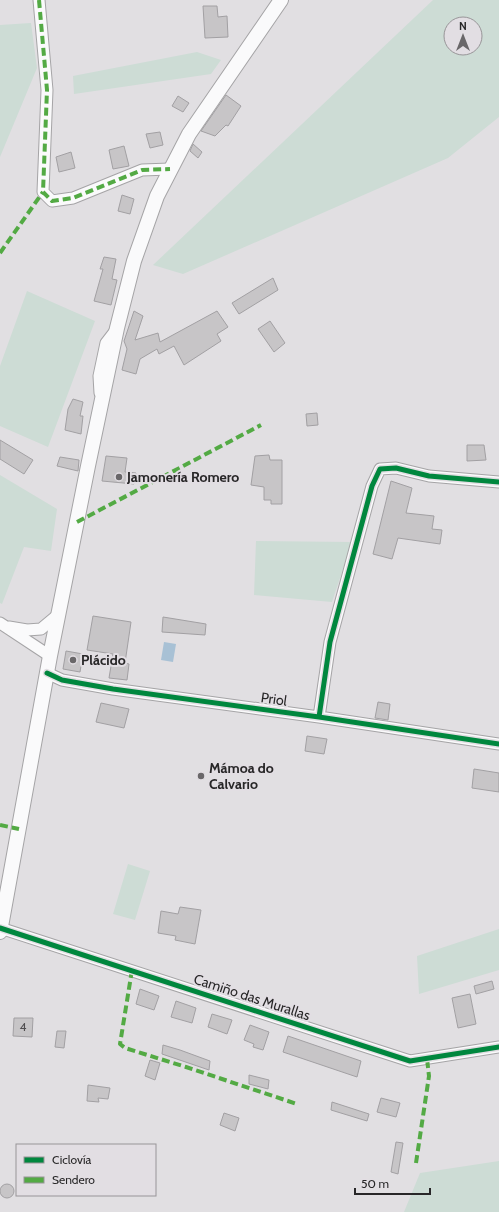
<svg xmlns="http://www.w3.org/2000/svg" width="499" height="1212" font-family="Cabin,sans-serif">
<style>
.green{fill:#cddcd5;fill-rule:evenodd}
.water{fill:#a8c1d5}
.building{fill:#c7c5c7;stroke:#a2a0a3}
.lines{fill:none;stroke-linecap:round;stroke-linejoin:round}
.minor-casing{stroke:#a5a4a6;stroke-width:13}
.major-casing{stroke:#a5a4a6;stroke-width:16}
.minor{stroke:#fafafb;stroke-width:11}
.major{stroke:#fafafb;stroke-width:14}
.quiet{stroke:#53aa44;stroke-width:4;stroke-dasharray:8 4;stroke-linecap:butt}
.cycleway-casing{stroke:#e2dee3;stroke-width:8}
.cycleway{stroke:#00873e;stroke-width:5}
.poi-dot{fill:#696769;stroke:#e2dee3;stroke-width:1.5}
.labels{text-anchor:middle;stroke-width:4;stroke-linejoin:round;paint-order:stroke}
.number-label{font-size:12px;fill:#504e50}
.poi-label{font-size:14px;font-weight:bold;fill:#282728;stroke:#e2dee3;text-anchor:start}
.street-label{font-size:14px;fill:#282728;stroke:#e2dee3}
</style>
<rect width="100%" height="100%" fill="#e1dfe2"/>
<path class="green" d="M 433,0 L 499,0 L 499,117 L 448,158 L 183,274 L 153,265 ZM 451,24 L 475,24 L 475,48 L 451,48 Z
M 31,23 L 37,68 L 0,157 L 0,25 Z
M 197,52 L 221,60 L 211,74 L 74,94 L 73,76 Z
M 27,291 L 95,321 L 48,447 L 0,426 L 0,366 Z
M 0,475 L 57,509 L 51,551 L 24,547 L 2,604 L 0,603 Z
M 256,541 L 352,542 L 332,602 L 254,595 Z
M 128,864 L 150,871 L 135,920 L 113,914 Z
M 499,929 L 499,970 L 419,994 L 417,956 Z
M 499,1161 L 499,1212 L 404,1212 L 420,1173 Z"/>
<path class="water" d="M 164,642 L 176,644 L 173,662 L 161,660 Z"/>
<path class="building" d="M 203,6 L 217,6 L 218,17 L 227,16 L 228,37 L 205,38 Z
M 226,95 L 241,106 L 228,126 L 226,125 L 215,136 L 201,131 Z
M 178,96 L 189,103 L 183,112 L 172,106 Z
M 160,132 L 163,145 L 150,148 L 146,134 Z
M 193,144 L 202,152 L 198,158 L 190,151 Z
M 124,146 L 129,166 L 113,169 L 109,150 Z
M 71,152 L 75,168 L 59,172 L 56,157 Z
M 122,195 L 134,199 L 130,214 L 118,211 Z
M 104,257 L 116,259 L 112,279 L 117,280 L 111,305 L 94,301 L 103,269 L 100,269 Z
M 273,278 L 278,290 L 239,314 L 232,303 Z
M 134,311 L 143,316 L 135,340 L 158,333 L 160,342 L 217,311 L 228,327 L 217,334 L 221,341 L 184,365 L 174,346 L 159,354 L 157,349 L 140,359 L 136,374 L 122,370 L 127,349 L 124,341 Z
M 270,321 L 285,343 L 274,352 L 258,329 Z
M 73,399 L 83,402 L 80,416 L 83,416 L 81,434 L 65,430 L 68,409 Z
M 317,413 L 318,425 L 307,426 L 306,414 Z
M 0,440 L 33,460 L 24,474 L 0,459 Z
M 467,445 L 484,445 L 486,460 L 467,461 Z
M 269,455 L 270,460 L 282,460 L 282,504 L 271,504 L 271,500 L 264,500 L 264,487 L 251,485 L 255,456 Z
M 106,456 L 127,458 L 125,472 L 136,473 L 134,484 L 102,481 Z
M 60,457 L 79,460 L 78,471 L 57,466 Z
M 391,481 L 412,488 L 406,513 L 434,516 L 432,529 L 442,530 L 440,544 L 398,538 L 392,559 L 373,554 Z
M 93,616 L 131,622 L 125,663 L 129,664 L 127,680 L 109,678 L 113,654 L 87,650 Z
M 163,617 L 206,624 L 205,635 L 162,632 Z
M 66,651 L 83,654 L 80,672 L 63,669 Z
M 378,702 L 390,704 L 388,720 L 375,718 Z
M 101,703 L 129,709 L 124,728 L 96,722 Z
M 307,736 L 327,739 L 324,754 L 305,751 Z
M 474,769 L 499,773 L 499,792 L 472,788 Z
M 180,907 L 201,910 L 195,944 L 175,940 L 176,936 L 158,933 L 161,911 L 178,914 Z
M 492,981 L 494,989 L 476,994 L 474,986 Z
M 140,989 L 159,996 L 154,1010 L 136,1004 Z
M 470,994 L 476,1024 L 458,1028 L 452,998 Z
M 176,1001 L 196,1008 L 192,1023 L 171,1017 Z
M 212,1014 L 232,1020 L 227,1034 L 208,1027 Z
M 14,1018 L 33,1018 L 32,1037 L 13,1036 Z
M 250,1025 L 269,1032 L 263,1050 L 253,1047 L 254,1044 L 244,1040 Z
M 57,1031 L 66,1031 L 64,1048 L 55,1047 Z
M 288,1036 L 361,1061 L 357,1077 L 283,1052 Z
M 163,1045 L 180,1050 L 210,1061 L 209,1070 L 162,1054 Z
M 150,1060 L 160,1063 L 155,1080 L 145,1076 Z
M 249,1075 L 269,1080 L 268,1089 L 249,1084 Z
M 88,1085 L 110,1088 L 108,1099 L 98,1098 L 99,1102 L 87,1101 Z
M 381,1098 L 400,1103 L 396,1117 L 377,1112 Z
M 332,1102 L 369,1114 L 367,1121 L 331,1110 Z
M 224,1113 L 239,1118 L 235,1131 L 220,1125 Z
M 396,1142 L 403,1143 L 398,1174 L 391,1172 Z
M0 1191a7 7 0 1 1 14 0a7 7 0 1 1-14 0Z"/>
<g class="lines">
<g class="minor-casing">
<path id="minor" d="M 39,0 L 47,90 L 43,192 L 52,201 L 73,198 L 142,170 L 170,169
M 100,393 L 99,376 L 106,343 L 116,330
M 0,623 L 50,656
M 9,627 L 27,630 L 41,629 L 59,614
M 47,673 L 62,680 L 113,689 L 319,717 L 499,744
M 319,717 L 330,642 L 372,486 L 380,469 L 396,468 L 429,476 L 499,482
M 0,928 L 410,1061 L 499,1047"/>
</g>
<g class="major-casing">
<path id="major" d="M 0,932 L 50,656 L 88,466 L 117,328 L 134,261 L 157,196 L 189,134 L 281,0"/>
</g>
<use href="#minor" class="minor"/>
<use href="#major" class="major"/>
<path class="quiet" d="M 39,0 L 47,90 L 43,192 L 52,201 L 73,198 L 142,170 L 170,169
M 0,253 L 43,192
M 77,522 L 261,425
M 0,825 L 19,829
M 132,970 L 120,1044 L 125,1048 L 186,1067 L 297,1104
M 416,1163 L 429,1076 L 427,1059"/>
<g class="cycleway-casing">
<path id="cycleway" d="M 47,673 L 62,680 L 113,689 L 319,717 L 499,744
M 319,717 L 330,642 L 372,486 L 380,469 L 396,468 L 429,476 L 499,482
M 0,928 L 410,1061 L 499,1047"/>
</g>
<use href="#cycleway" class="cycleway"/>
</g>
<g class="poi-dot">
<circle cx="119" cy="477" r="4"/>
<circle cx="73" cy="660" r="4"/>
<circle cx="201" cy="776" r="4"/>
</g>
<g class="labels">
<g class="number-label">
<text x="23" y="1031">4</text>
</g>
<g class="poi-label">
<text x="127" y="482">Jamonería Romero</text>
<text x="81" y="665">Plácido</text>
<text x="209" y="773">Mámoa do<tspan x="209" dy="16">Calvario</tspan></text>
</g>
<g class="street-label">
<text transform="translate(274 699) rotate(8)" y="5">Priol</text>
<text transform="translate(252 997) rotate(18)" y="5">Camiño das Murallas</text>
</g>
</g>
<rect x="16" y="1144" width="140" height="52" fill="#e2dee3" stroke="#989598"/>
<rect x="24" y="1157" width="20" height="6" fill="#00873e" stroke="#989598"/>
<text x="52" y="1164" font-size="12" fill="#282728">Ciclovía</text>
<rect x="24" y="1177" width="20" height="6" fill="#53aa44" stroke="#989598"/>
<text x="52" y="1184" font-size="12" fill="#282728">Sendero</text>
<g transform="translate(463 36)"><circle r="19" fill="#e2dee3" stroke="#989598"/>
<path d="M0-3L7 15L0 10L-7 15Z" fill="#696769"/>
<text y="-6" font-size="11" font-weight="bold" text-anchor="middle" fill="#282728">N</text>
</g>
<path d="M355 1188v6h75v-6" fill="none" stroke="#282728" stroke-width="2"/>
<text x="361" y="1188" font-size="12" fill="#282728" stroke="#e2dee3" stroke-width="3" paint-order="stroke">50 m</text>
</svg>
